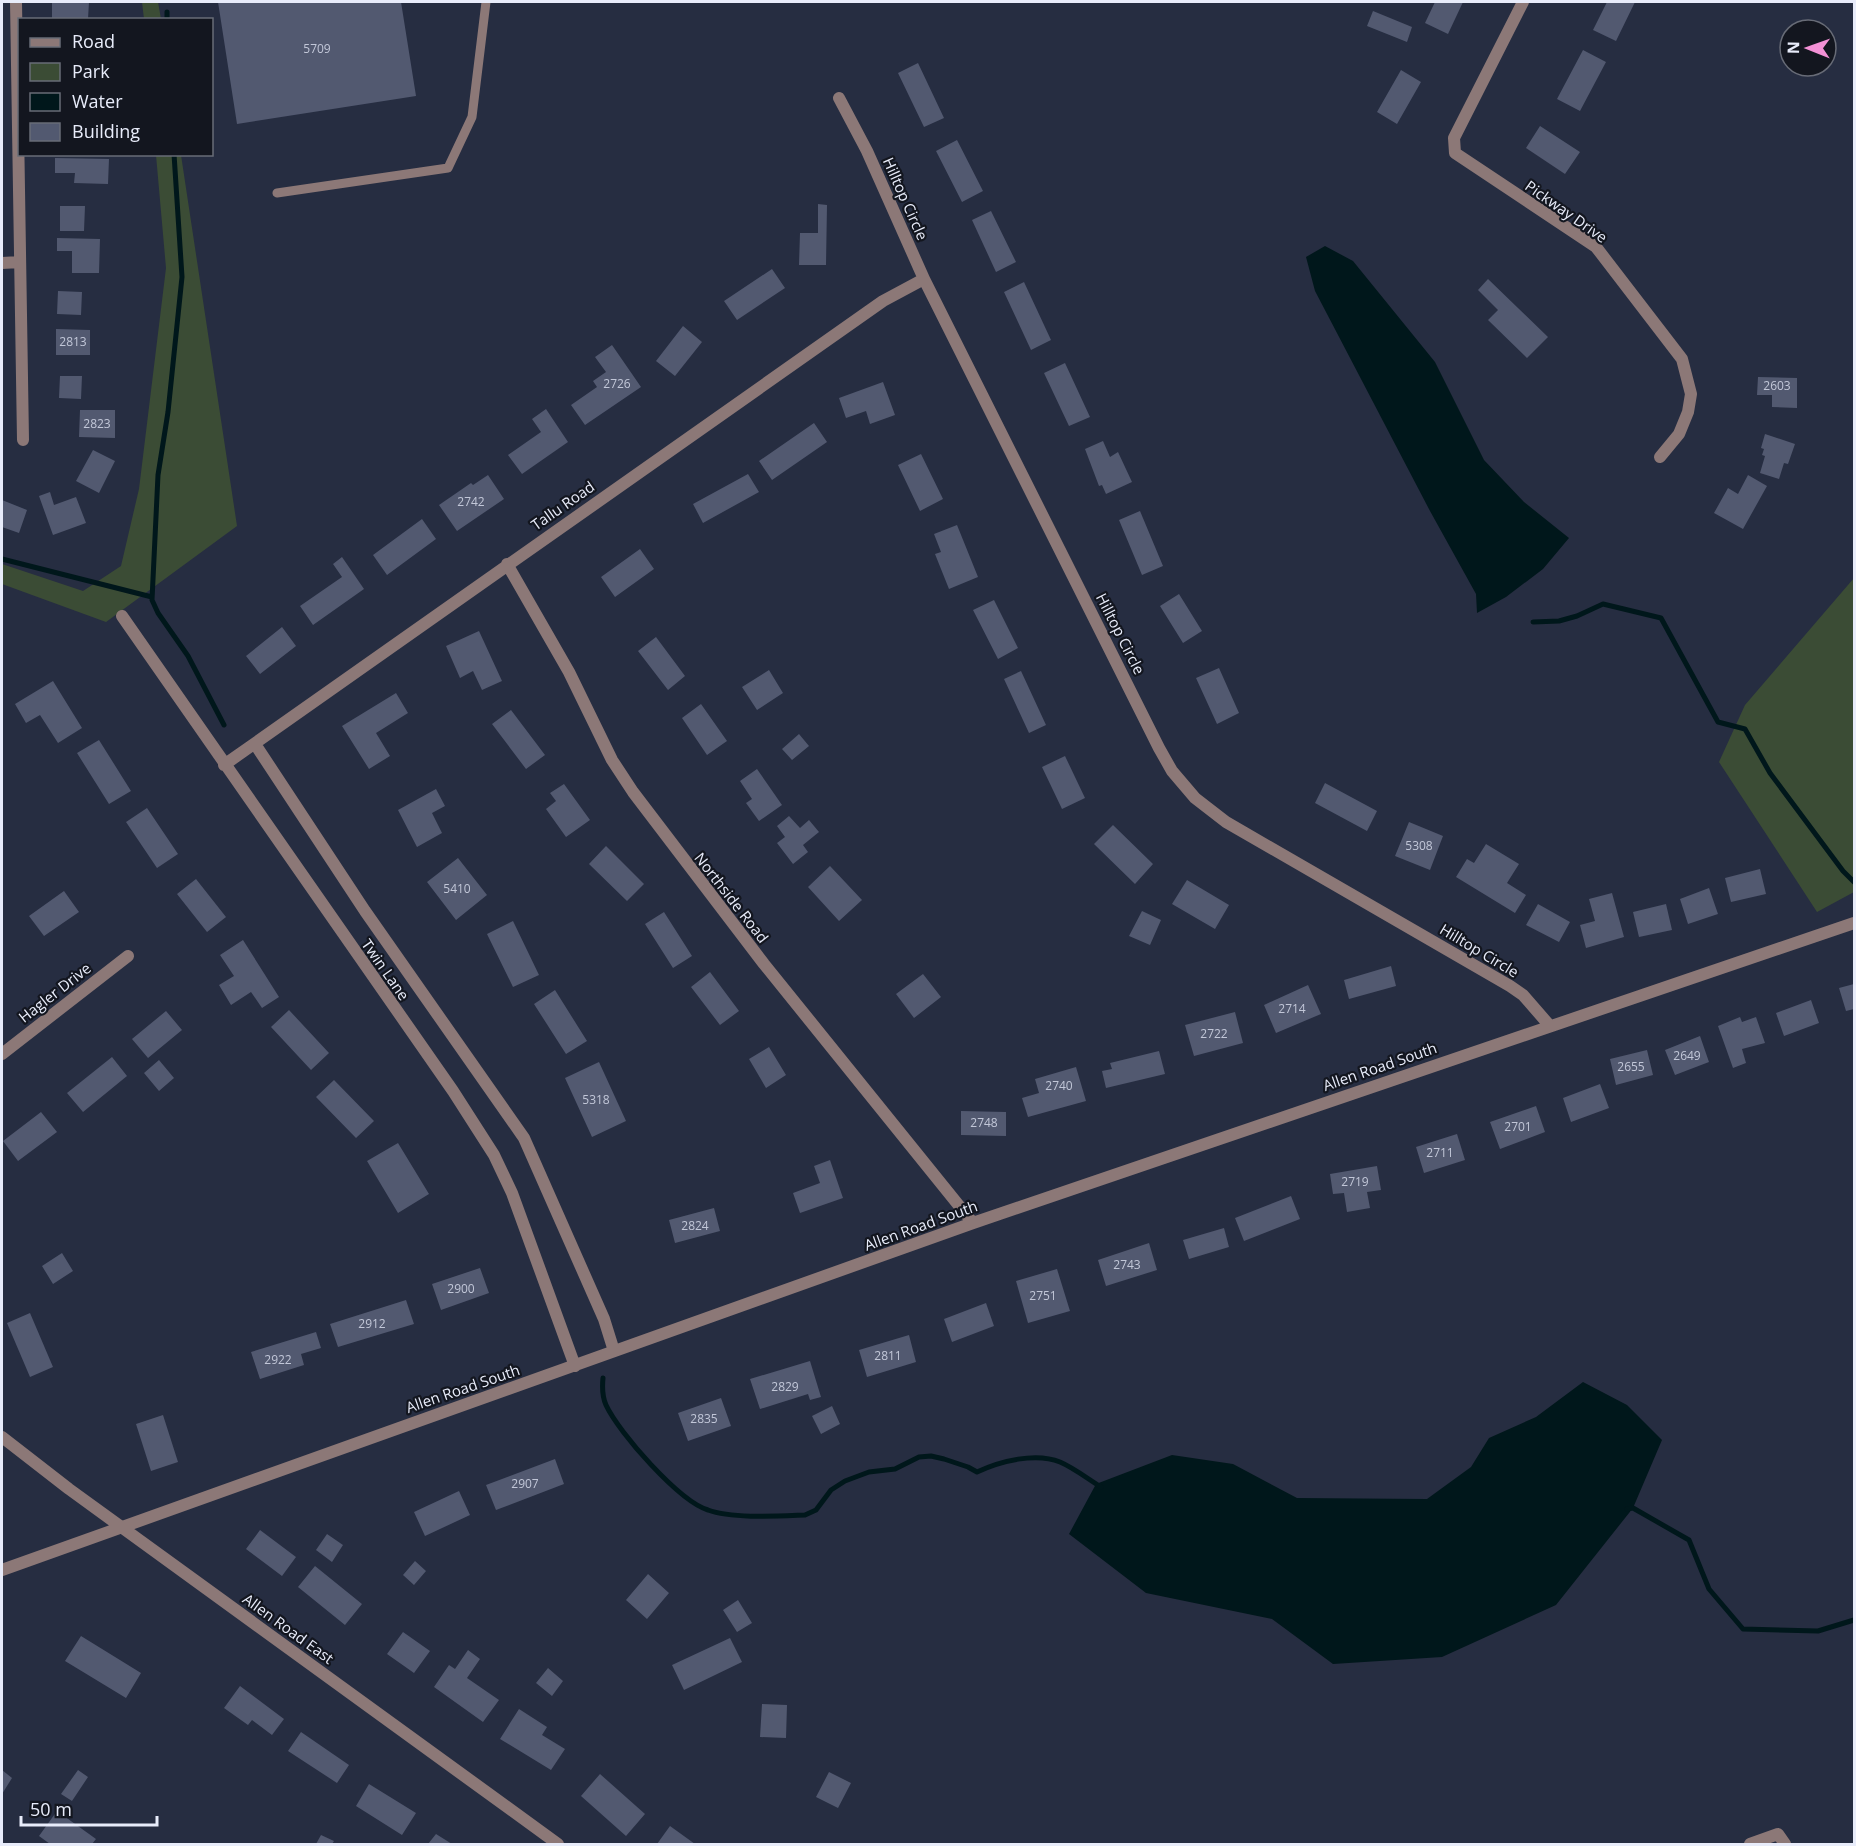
<svg xmlns="http://www.w3.org/2000/svg" width="1856" height="1846" font-family="'Open Sans',sans-serif">
<style>
.green{fill:#3b4c35}
.water{fill:#00171b}
.lines{fill:none;stroke-linecap:round;stroke-linejoin:round}
.stream{stroke:#00171b;stroke-width:5}
.building{fill:#525970}
.service{stroke:#8c7877;stroke-width:9}
.minor{stroke:#8c7877;stroke-width:12}
.labels{text-anchor:middle;stroke-width:4.5;stroke-linejoin:round;paint-order:stroke}
.number-label{font-size:12px;fill:#c2c7d8}
.street-label{font-size:15px;fill:#e8ecfa;stroke:#13161f}
</style>
<rect width="100%" height="100%" fill="#262d41"/>
<path class="green" d="M 142,2 L 158,2 L 161,19 L 144,19 Z
M 156,155 L 181,155 L 237,526 L 106,622 L 2,584 L 2,564 L 83,591 L 121,566 L 139,489 L 166,268 Z
M 1854,578 L 1854,892 L 1817,912 L 1719,762 L 1745,705 Z"/>
<path class="water" d="M 1325,246 L 1353,261 L 1435,362 L 1484,460 L 1524,502 L 1569,538 L 1543,569 L 1506,597 L 1477,613 L 1476,594 L 1430,511 L 1315,291 L 1306,257 Z
M 1583,1382 L 1627,1405 L 1662,1440 L 1633,1508 L 1556,1605 L 1442,1657 L 1333,1664 L 1272,1619 L 1146,1593 L 1069,1534 L 1096,1484 L 1172,1455 L 1233,1464 L 1297,1498 L 1427,1499 L 1471,1467 L 1489,1438 L 1536,1417 Z"/>
<g class="lines">
<path class="stream" d="M 167,12 L 167,20
M 174,154 L 182,277 L 168,412 L 158,475 L 152,600 L 158,613 L 188,656 L 224,725
M 2,559 L 152,597
M 1533,622 L 1559,621 L 1577,616 L 1603,604 L 1661,618 L 1718,722 L 1745,729 L 1770,773 L 1843,871 L 1854,882
M 603,1378 C 602,1388 602,1396 606,1405 C 619,1433 679,1501 708,1510 C 732,1519 779,1516 805,1515 L 816,1510 L 831,1490 L 845,1481 L 869,1472 L 895,1469 L 919,1457 L 931,1456 L 944,1459 L 968,1467 L 977,1472 C 1000,1461 1036,1452 1060,1462 C 1074,1468 1088,1479 1101,1487
M 1627,1509 L 1633,1508 L 1689,1540 L 1709,1589 L 1743,1629 L 1818,1631 L 1854,1620"/>
</g>
<path class="building" d="M 52,2 L 89,2 L 88,19 L 52,19 Z
M 218,2 L 401,2 L 416,96 L 237,124 Z
M 1435,2 L 1463,2 L 1448,34 L 1425,23 Z
M 1607,2 L 1635,2 L 1616,41 L 1593,30 Z
M 1373,11 L 1412,27 L 1407,42 L 1367,26 Z
M 1583,50 L 1606,62 L 1580,111 L 1557,99 Z
M 918,63 L 944,118 L 924,127 L 898,73 Z
M 1401,70 L 1421,82 L 1397,124 L 1377,112 Z
M 1540,126 L 1580,152 L 1565,174 L 1526,148 Z
M 957,140 L 983,191 L 962,202 L 936,151 Z
M 55,158 L 109,159 L 108,184 L 74,183 L 75,173 L 55,173 Z
M 818,204 L 827,205 L 826,265 L 799,265 L 800,233 L 818,233 Z
M 60,206 L 85,206 L 84,231 L 60,231 Z
M 991,211 L 1016,262 L 996,272 L 972,220 Z
M 57,238 L 100,239 L 99,273 L 72,273 L 72,251 L 57,251 Z
M 772,269 L 785,288 L 737,320 L 724,301 Z
M 1488,279 L 1548,337 L 1527,358 L 1488,320 L 1498,310 L 1478,290 Z
M 1024,282 L 1051,340 L 1031,350 L 1004,292 Z
M 58,291 L 82,292 L 81,315 L 57,314 Z
M 683,326 L 702,342 L 675,376 L 656,361 Z
M 56,329 L 90,330 L 90,355 L 56,355 Z
M 612,345 L 641,387 L 585,425 L 571,405 L 597,387 L 593,381 L 606,372 L 595,357 Z
M 1065,363 L 1090,417 L 1069,426 L 1044,373 Z
M 60,376 L 82,376 L 81,399 L 59,398 Z
M 1758,377 L 1797,378 L 1797,408 L 1772,407 L 1772,395 L 1757,395 Z
M 883,382 L 895,415 L 870,424 L 866,411 L 846,418 L 839,398 Z
M 546,409 L 568,442 L 522,474 L 508,455 L 541,432 L 532,419 Z
M 80,410 L 115,410 L 115,438 L 79,437 Z
M 814,423 L 827,442 L 772,480 L 759,461 Z
M 1765,434 L 1795,444 L 1788,464 L 1784,463 L 1779,479 L 1760,473 L 1765,456 L 1762,455 L 1764,449 L 1761,448 Z
M 1103,441 L 1110,457 L 1118,452 L 1132,482 L 1106,494 L 1102,485 L 1099,486 L 1085,449 Z
M 93,450 L 115,461 L 99,493 L 76,481 Z
M 921,454 L 943,499 L 920,511 L 898,465 Z
M 748,474 L 759,492 L 703,523 L 693,504 Z
M 488,475 L 504,499 L 457,531 L 439,505 L 471,483 L 473,485 Z
M 1748,475 L 1767,486 L 1743,529 L 1714,513 L 1728,488 L 1738,494 Z
M 50,492 L 54,505 L 76,497 L 86,523 L 53,535 L 39,496 Z
M 2,500 L 27,510 L 19,533 L 2,527 Z
M 1140,511 L 1163,566 L 1142,575 L 1119,520 Z
M 422,519 L 436,539 L 387,575 L 373,555 Z
M 957,525 L 978,577 L 949,589 L 935,554 L 941,552 L 934,534 Z
M 640,549 L 654,569 L 615,597 L 601,577 Z
M 342,557 L 364,589 L 313,625 L 300,606 L 342,577 L 333,564 Z
M 1179,594 L 1202,631 L 1183,643 L 1160,606 Z
M 994,600 L 1018,648 L 998,659 L 973,610 Z
M 282,627 L 296,646 L 260,674 L 246,656 Z
M 479,631 L 502,681 L 482,690 L 473,671 L 460,678 L 446,646 Z
M 656,637 L 685,676 L 668,690 L 638,651 Z
M 1219,668 L 1239,713 L 1217,724 L 1196,678 Z
M 769,670 L 783,693 L 757,710 L 742,687 Z
M 1021,671 L 1046,725 L 1029,733 L 1004,679 Z
M 53,681 L 82,728 L 58,743 L 40,715 L 26,723 L 15,704 Z
M 396,693 L 408,713 L 376,733 L 390,756 L 369,769 L 342,726 Z
M 701,704 L 727,741 L 707,755 L 682,718 Z
M 511,710 L 545,755 L 526,769 L 492,724 Z
M 799,734 L 809,746 L 792,760 L 782,749 Z
M 99,740 L 131,791 L 109,804 L 77,753 Z
M 1065,756 L 1085,798 L 1062,809 L 1042,767 Z
M 757,769 L 782,805 L 759,821 L 746,803 L 752,799 L 740,781 Z
M 1325,783 L 1377,811 L 1367,831 L 1315,803 Z
M 564,784 L 590,820 L 566,837 L 546,809 L 556,801 L 550,793 Z
M 436,789 L 445,806 L 432,813 L 442,833 L 417,847 L 398,810 Z
M 147,808 L 178,854 L 157,868 L 126,822 Z
M 789,816 L 800,828 L 809,820 L 819,832 L 803,845 L 808,852 L 793,864 L 777,843 L 785,837 L 777,826 Z
M 1409,822 L 1443,836 L 1430,870 L 1395,856 Z
M 1113,825 L 1153,864 L 1135,884 L 1094,844 Z
M 1486,844 L 1519,864 L 1507,883 L 1526,895 L 1515,913 L 1456,877 L 1467,859 L 1474,863 Z
M 606,846 L 644,884 L 627,901 L 589,864 Z
M 458,858 L 487,895 L 456,920 L 427,882 Z
M 830,866 L 862,900 L 839,921 L 808,887 Z
M 1760,869 L 1766,894 L 1731,902 L 1725,878 Z
M 196,879 L 226,917 L 207,932 L 177,894 Z
M 1187,880 L 1229,905 L 1215,929 L 1172,904 Z
M 1709,888 L 1718,914 L 1688,924 L 1680,899 Z
M 64,891 L 79,912 L 44,936 L 29,916 Z
M 1612,893 L 1624,937 L 1586,948 L 1580,925 L 1595,921 L 1589,899 Z
M 1538,904 L 1570,922 L 1559,942 L 1526,925 Z
M 1666,904 L 1672,930 L 1639,937 L 1633,912 Z
M 1142,911 L 1161,920 L 1150,945 L 1129,936 Z
M 664,912 L 692,956 L 673,968 L 645,924 Z
M 513,921 L 539,975 L 513,987 L 487,934 Z
M 243,940 L 279,997 L 262,1008 L 251,992 L 231,1005 L 219,985 L 234,976 L 220,955 Z
M 1391,966 L 1396,986 L 1349,999 L 1344,980 Z
M 710,972 L 739,1011 L 720,1025 L 691,987 Z
M 923,974 L 941,997 L 914,1018 L 896,994 Z
M 1854,984 L 1854,1009 L 1846,1011 L 1839,988 Z
M 1308,985 L 1321,1014 L 1276,1033 L 1264,1005 Z
M 555,990 L 587,1041 L 566,1054 L 534,1004 Z
M 1811,1000 L 1819,1023 L 1784,1036 L 1776,1013 Z
M 289,1010 L 329,1053 L 311,1070 L 271,1027 Z
M 166,1011 L 182,1030 L 148,1058 L 132,1039 Z
M 1235,1012 L 1243,1043 L 1194,1056 L 1185,1025 Z
M 1740,1017 L 1742,1022 L 1756,1017 L 1765,1043 L 1742,1049 L 1746,1063 L 1733,1068 L 1718,1026 Z
M 1700,1036 L 1709,1062 L 1675,1075 L 1665,1050 Z
M 769,1047 L 786,1075 L 766,1088 L 749,1059 Z
M 1647,1050 L 1653,1075 L 1616,1085 L 1610,1059 Z
M 1159,1051 L 1165,1074 L 1106,1088 L 1102,1071 L 1112,1069 L 1110,1063 Z
M 112,1057 L 127,1076 L 83,1112 L 67,1093 Z
M 159,1060 L 174,1078 L 159,1091 L 144,1073 Z
M 599,1062 L 626,1121 L 592,1137 L 565,1078 Z
M 1076,1067 L 1086,1101 L 1028,1117 L 1022,1098 L 1039,1093 L 1035,1079 Z
M 334,1080 L 374,1121 L 356,1138 L 316,1097 Z
M 1600,1084 L 1609,1108 L 1571,1122 L 1563,1098 Z
M 1536,1106 L 1545,1132 L 1500,1149 L 1490,1122 Z
M 961,1111 L 1006,1112 L 1006,1136 L 961,1135 Z
M 41,1112 L 57,1132 L 18,1161 L 3,1141 Z
M 1457,1134 L 1465,1160 L 1424,1173 L 1416,1147 Z
M 398,1143 L 429,1194 L 398,1213 L 367,1161 Z
M 830,1160 L 843,1198 L 800,1213 L 793,1193 L 820,1183 L 814,1166 Z
M 1377,1166 L 1381,1190 L 1367,1192 L 1370,1208 L 1347,1212 L 1344,1193 L 1333,1194 L 1330,1174 Z
M 1291,1196 L 1300,1219 L 1244,1241 L 1235,1218 Z
M 714,1208 L 720,1231 L 675,1243 L 669,1220 Z
M 1224,1228 L 1229,1247 L 1189,1259 L 1183,1240 Z
M 1149,1243 L 1157,1270 L 1106,1286 L 1098,1260 Z
M 62,1253 L 73,1271 L 53,1284 L 42,1266 Z
M 480,1268 L 489,1293 L 441,1310 L 432,1284 Z
M 1057,1269 L 1070,1311 L 1028,1323 L 1016,1281 Z
M 406,1300 L 414,1324 L 338,1347 L 330,1324 Z
M 986,1303 L 994,1326 L 952,1342 L 944,1319 Z
M 30,1313 L 53,1367 L 30,1377 L 7,1323 Z
M 316,1332 L 321,1348 L 301,1354 L 304,1365 L 260,1379 L 251,1352 Z
M 909,1335 L 916,1362 L 867,1377 L 859,1350 Z
M 810,1361 L 821,1397 L 810,1400 L 808,1394 L 760,1409 L 750,1379 Z
M 721,1398 L 731,1426 L 688,1441 L 678,1413 Z
M 832,1406 L 840,1424 L 821,1434 L 812,1416 Z
M 163,1415 L 178,1462 L 151,1471 L 136,1424 Z
M 555,1459 L 564,1484 L 496,1510 L 486,1485 Z
M 459,1491 L 470,1515 L 425,1536 L 414,1512 Z
M 260,1530 L 296,1557 L 282,1576 L 246,1549 Z
M 327,1534 L 343,1545 L 332,1562 L 316,1550 Z
M 415,1561 L 426,1571 L 414,1585 L 403,1575 Z
M 315,1566 L 362,1604 L 345,1625 L 298,1587 Z
M 648,1574 L 669,1593 L 647,1619 L 626,1600 Z
M 738,1600 L 752,1623 L 737,1632 L 723,1610 Z
M 403,1632 L 430,1651 L 414,1673 L 387,1654 Z
M 81,1636 L 141,1673 L 126,1698 L 65,1661 Z
M 730,1638 L 742,1662 L 684,1690 L 672,1665 Z
M 468,1650 L 480,1659 L 467,1678 L 499,1700 L 483,1722 L 434,1687 L 449,1665 L 455,1669 Z
M 548,1668 L 563,1681 L 552,1696 L 536,1683 Z
M 240,1686 L 284,1719 L 272,1735 L 252,1720 L 248,1725 L 224,1708 Z
M 762,1704 L 787,1705 L 786,1738 L 760,1737 Z
M 519,1709 L 547,1727 L 542,1735 L 565,1749 L 551,1770 L 500,1739 Z
M 301,1732 L 349,1765 L 337,1783 L 288,1751 Z
M 2,1770 L 12,1778 L 2,1794 Z
M 78,1770 L 88,1777 L 72,1801 L 61,1794 Z
M 829,1772 L 851,1783 L 838,1808 L 816,1797 Z
M 600,1774 L 645,1814 L 626,1836 L 581,1796 Z
M 369,1784 L 416,1813 L 402,1835 L 356,1806 Z
M 57,1811 L 96,1839 L 92,1844 L 50,1844 L 39,1836 Z
M 670,1826 L 695,1844 L 657,1844 Z
M 436,1834 L 452,1844 L 428,1844 Z
M 321,1835 L 334,1841 L 332,1844 L 316,1844 Z"/>
<g class="lines">
<path class="service" d="M 277,193 L 448,168 L 472,117 L 486,2"/>
<path class="minor" d="M 16,2 L 23,440
M 1523,2 L 1454,138 L 1455,153 L 1596,247 L 1682,359 L 1691,394 L 1688,412 L 1679,434 L 1660,457
M 839,98 L 867,151 L 924,279 L 1159,748 L 1172,771 L 1195,798 L 1226,822 L 1510,986 L 1523,995 L 1550,1026
M 2,263 L 20,262
M 507,564 L 569,672 L 612,760 L 633,792 L 764,964 L 973,1223
M 122,616 L 453,1091 L 494,1155 L 512,1193 L 575,1366
M 255,744 L 365,911 L 524,1138 L 604,1319 L 614,1351
M 224,765 L 883,301 L 924,279
M 2,1054 L 128,956
M 2,1437 L 69,1489 L 558,1844
M 2,1570 L 973,1223 L 1854,923
M 1750,1844 L 1778,1834 L 1785,1844"/>
</g>
<g class="labels">
<g class="number-label">
<text x="317" y="53">5709</text>
<text x="73" y="346">2813</text>
<text x="617" y="388">2726</text>
<text x="1777" y="390">2603</text>
<text x="97" y="428">2823</text>
<text x="471" y="506">2742</text>
<text x="1419" y="850">5308</text>
<text x="457" y="893">5410</text>
<text x="1292" y="1013">2714</text>
<text x="1214" y="1038">2722</text>
<text x="1687" y="1060">2649</text>
<text x="1631" y="1071">2655</text>
<text x="1059" y="1090">2740</text>
<text x="596" y="1104">5318</text>
<text x="984" y="1127">2748</text>
<text x="1518" y="1131">2701</text>
<text x="1440" y="1157">2711</text>
<text x="1355" y="1186">2719</text>
<text x="695" y="1230">2824</text>
<text x="1127" y="1269">2743</text>
<text x="461" y="1293">2900</text>
<text x="1043" y="1300">2751</text>
<text x="372" y="1328">2912</text>
<text x="888" y="1360">2811</text>
<text x="278" y="1364">2922</text>
<text x="785" y="1391">2829</text>
<text x="704" y="1423">2835</text>
<text x="525" y="1488">2907</text>
</g>
<g class="street-label">
<text transform="translate(905 199) rotate(66)" y="5">Hilltop Circle</text>
<text transform="translate(1566 212) rotate(35)" y="5">Pickway Drive</text>
<text transform="translate(563 506) rotate(-35)" y="5">Tallu Road</text>
<text transform="translate(1120 634) rotate(63)" y="5">Hilltop Circle</text>
<text transform="translate(731 898) rotate(52)" y="5">Northside Road</text>
<text transform="translate(1479 951) rotate(31)" y="5">Hilltop Circle</text>
<text transform="translate(385 970) rotate(55)" y="5">Twin Lane</text>
<text transform="translate(55 993) rotate(-38)" y="5">Hagler Drive</text>
<text transform="translate(1380 1067) rotate(-19)" y="5">Allen Road South</text>
<text transform="translate(921 1226) rotate(-20)" y="5">Allen Road South</text>
<text transform="translate(463 1389) rotate(-19)" y="5">Allen Road South</text>
<text transform="translate(288 1629) rotate(36)" y="5">Allen Road East</text>
</g>
</g>
<rect width="1856" height="1846" fill="none" stroke="#e8ecfa" stroke-width="6"/>
<rect x="18" y="18" width="195" height="138" fill="#13161f" stroke="#686c77" stroke-width="1.5"/>
<rect x="30" y="38" width="30" height="9" fill="#8c7877" stroke="#686c77" stroke-width="1.5"/>
<text x="72" y="48" font-size="18" fill="#e8ecfa">Road</text>
<rect x="30" y="63" width="30" height="18" fill="#3b4c35" stroke="#686c77" stroke-width="1.5"/>
<text x="72" y="78" font-size="18" fill="#e8ecfa">Park</text>
<rect x="30" y="93" width="30" height="18" fill="#00171b" stroke="#686c77" stroke-width="1.5"/>
<text x="72" y="108" font-size="18" fill="#e8ecfa">Water</text>
<rect x="30" y="123" width="30" height="18" fill="#525970" stroke="#686c77" stroke-width="1.5"/>
<text x="72" y="138" font-size="18" fill="#e8ecfa">Building</text>
<g transform="translate(1808 48) rotate(271)"><circle r="28" fill="#13161f" stroke="#686c77" stroke-width="1.5"/>
<path d="M0-4.5L10 22L0 15L-10 22Z" fill="#f391d6"/>
<text y="-9" font-size="16" font-weight="bold" text-anchor="middle" fill="#e8ecfa">N</text>
</g>
<path d="M21 1816v9h136v-9" fill="none" stroke="#e8ecfa" stroke-width="3"/>
<text x="30" y="1816" font-size="18" fill="#e8ecfa" stroke="#13161f" stroke-width="4.5" paint-order="stroke">50 m</text>
</svg>
